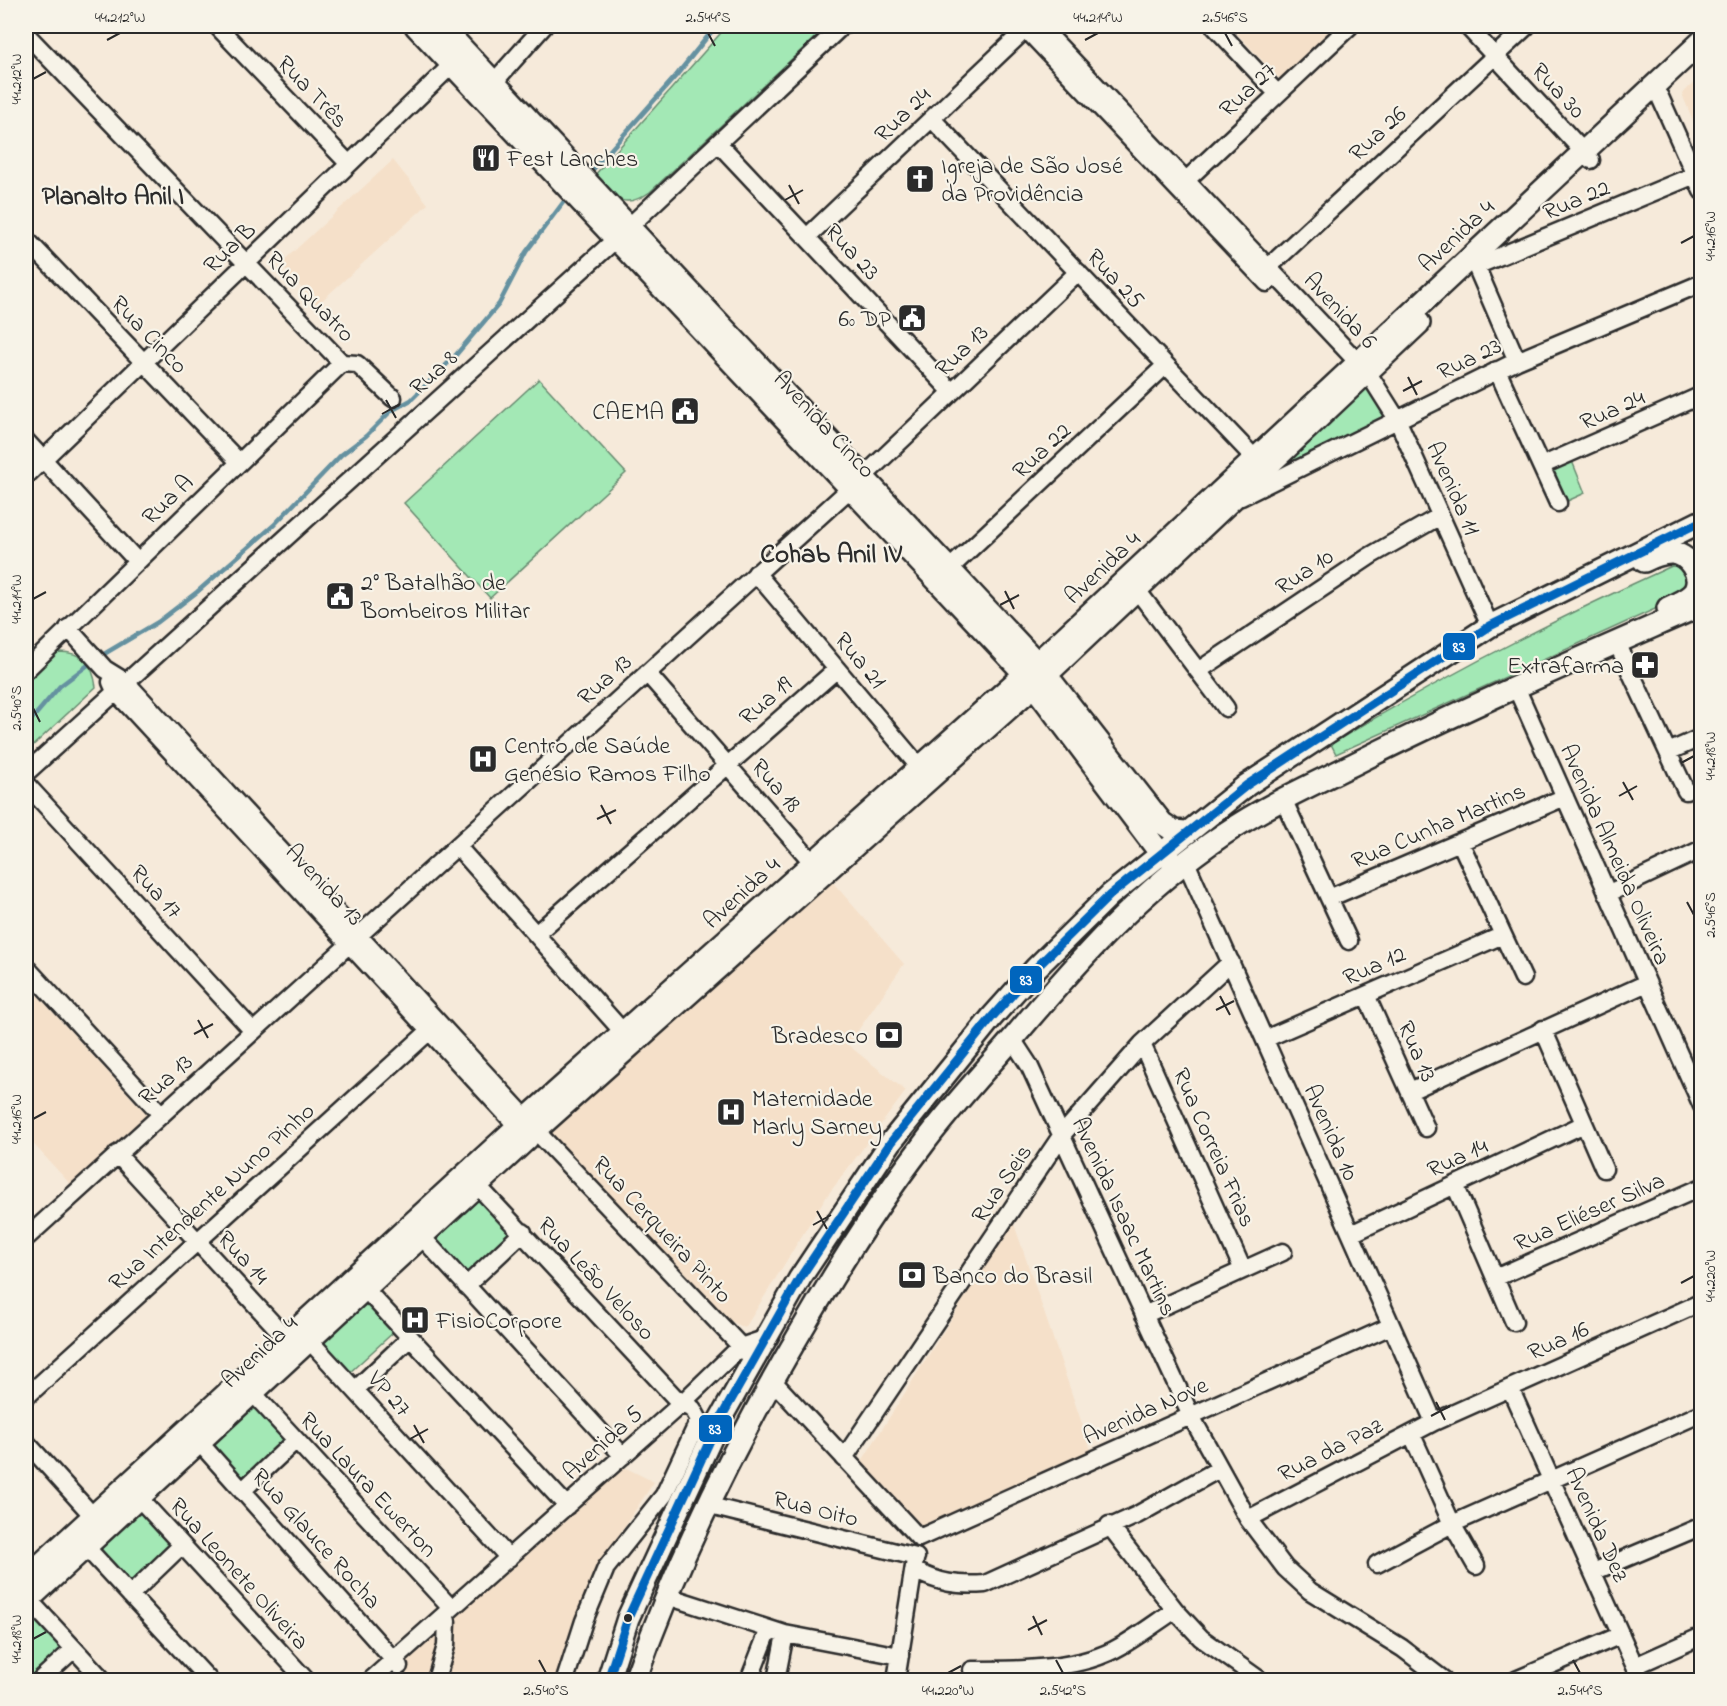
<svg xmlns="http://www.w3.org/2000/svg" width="1727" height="1706" font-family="'Indie Flower',sans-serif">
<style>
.built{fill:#f5e0c9}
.green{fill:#a3e8b5;stroke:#678a70;stroke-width:1.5}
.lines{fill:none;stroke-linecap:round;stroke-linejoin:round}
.stream{stroke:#6591a0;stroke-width:4.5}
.minor-casing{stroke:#2b2b2b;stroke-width:21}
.major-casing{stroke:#2b2b2b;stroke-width:26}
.minor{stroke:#f7f3e8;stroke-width:16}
.major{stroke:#f7f3e8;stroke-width:21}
.bus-1-casing{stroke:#f7f3e8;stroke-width:14}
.bus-1{stroke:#0065bd;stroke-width:9}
.ticks{fill:none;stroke:#2b2b2b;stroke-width:2}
.bus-dot{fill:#2b2b2b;stroke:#f7f3e8;stroke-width:2}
.labels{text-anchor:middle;stroke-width:4.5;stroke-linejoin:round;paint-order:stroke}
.street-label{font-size:24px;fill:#2b2b2b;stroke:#f7f3e8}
.poi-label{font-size:24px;fill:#2b2b2b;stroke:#f7f3e8;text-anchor:start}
.neighbourhood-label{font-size:26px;font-weight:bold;fill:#2b2b2b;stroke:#f7f3e8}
.quarter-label{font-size:27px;font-weight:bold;fill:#2b2b2b;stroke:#f7f3e8}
.line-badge{stroke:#f7f3e8;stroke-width:2}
.badge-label{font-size:16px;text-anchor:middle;font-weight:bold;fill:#fff}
.neatline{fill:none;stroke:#2b2b2b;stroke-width:2}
.ticks-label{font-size:15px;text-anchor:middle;fill:#2b2b2b}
</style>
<rect width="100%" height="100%" fill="#f6eada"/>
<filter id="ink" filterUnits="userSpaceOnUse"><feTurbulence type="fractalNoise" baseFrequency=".0167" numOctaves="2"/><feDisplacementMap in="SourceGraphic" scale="12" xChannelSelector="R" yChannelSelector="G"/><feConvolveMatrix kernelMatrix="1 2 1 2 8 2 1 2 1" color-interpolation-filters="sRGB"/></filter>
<g filter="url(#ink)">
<path class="built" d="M 1230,26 L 1340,26 L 1281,80 Z
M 1701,76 L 1701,140 L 1682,94 Z
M 393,160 L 428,204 L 317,305 L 280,264 Z
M 829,878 L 904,964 L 848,1045 L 906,1091 L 824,1200 L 745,1328 L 729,1320 L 549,1133 Z
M 37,995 L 149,1117 L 73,1187 L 26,1136 L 26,1006 Z
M 1013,1221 L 1091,1450 L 915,1530 L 863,1469 L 862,1461 Z
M 624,1467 L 654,1482 L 600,1563 L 554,1680 L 384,1680 Z"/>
<path class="green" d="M 727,26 L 827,26 L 650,192 C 621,212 614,196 594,176 Z
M 539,379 L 626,473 L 490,598 L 404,503 Z
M 1366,382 L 1392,418 L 1266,487 Z
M 1572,461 L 1585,493 L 1563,503 L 1550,471 Z
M 1674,565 L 1688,571 L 1688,594 L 1336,754 L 1331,744 C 1442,677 1555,619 1674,565 Z
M 59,652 C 82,652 93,663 96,687 L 26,752 L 26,677 L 49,655 Z
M 481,1195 L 518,1233 L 468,1279 L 433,1241 Z
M 363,1295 L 396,1330 L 348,1374 L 315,1340 Z
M 253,1399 L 291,1441 L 242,1485 L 205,1444 Z
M 144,1508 L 176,1545 L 128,1591 L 95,1554 Z
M 28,1608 L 65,1649 L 30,1680 L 26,1680 L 26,1611 Z"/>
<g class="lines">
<path class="stream" d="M 588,175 L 675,77 L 716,26
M 99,657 L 158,622 L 197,592 L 274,525 L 341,455 L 366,436 L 391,411 L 411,400 L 455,356 L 499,304 L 526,252 L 568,196
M 26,726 L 60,686 L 92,662"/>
<g class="minor-casing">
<path id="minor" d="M 217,26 L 349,164
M 1023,26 L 1267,283
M 1040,26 L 1368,373 L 1397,419 L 1490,626
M 1214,26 L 1277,93
M 1467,26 L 1591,160
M 26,34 L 342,363 L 357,364 L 393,398
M 494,82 L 544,26
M 1652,87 L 1660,97 L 1702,191
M 932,119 L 1263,467
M 718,143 L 952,392
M 1178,188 L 1350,26
M 807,237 L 1029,26
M 26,239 L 239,462
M 1470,259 L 1476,266 L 1517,361
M 1476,266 L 1702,172
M 1260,275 L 1527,26
M 1497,370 L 1558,503
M 26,441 L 137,561
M 1541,466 L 1702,395
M 26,476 L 461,56
M 1241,497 L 1517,361 L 1702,283
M 949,569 L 1166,365
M 756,573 L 927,776
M 1137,590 L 1226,708
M 68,628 L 105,669 L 126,682 L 526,1118
M 1617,643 L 1686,791
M 26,670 L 342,363
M 1198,671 L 1370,556 L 1440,516
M 647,673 L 820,871
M 111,682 L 115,691 L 517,1126
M 1516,687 L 1702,1106
M 1668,752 L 1702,737
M 26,773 L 616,239 L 842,26
M 26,784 L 253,1031
M 1283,799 L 1349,941
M 1460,842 L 1523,978
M 457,846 L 623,1032
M 1186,862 L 1434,1422
M 1607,894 L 1702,849
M 1329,898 L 1565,797
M 536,934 L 837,669
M 26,967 L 161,1114
M 1366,995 L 1426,1128
M 1543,1029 L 1604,1169
M 1012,1039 L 1029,1065 L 1191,1416 L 1248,1519 L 1285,1568 L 1310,1591 L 1402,1648 L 1444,1680
M 1265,1039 L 1503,935
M 1142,1044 L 1243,1270
M 1410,1091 L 1647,983
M 536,1131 L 748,1354
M 117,1154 L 287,1339
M 477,1185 L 681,1404 L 693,1409 L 699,1420 L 664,1495 L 606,1568 L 584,1621 L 565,1680
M 1455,1185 L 1514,1322
M 1351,1234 L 1584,1124
M 421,1236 L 623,1456
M 26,1238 L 863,477 L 1078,272
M 1495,1278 L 1702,1187
M 466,1286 L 523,1232
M 365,1289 L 567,1506
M 1144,1315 L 1283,1252
M 309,1340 L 509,1558
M 772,1380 L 919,1538
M 1510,1388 L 1641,1680
M 355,1390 L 410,1338
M 252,1392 L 450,1607
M 26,1397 L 436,1025
M 1412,1435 L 1452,1524 L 1476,1566
M 26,1442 L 93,1516
M 199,1442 L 399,1666
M 844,1458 L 1061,1136 L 1142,1044 L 1231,962
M 242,1491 L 296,1440
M 138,1497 L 306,1680
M 706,1505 L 916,1557
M 1248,1519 L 1434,1422 L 1702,1302
M 1109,1525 L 1175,1610 L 1201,1638 L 1260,1680
M 919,1538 L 1391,1326
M 85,1546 L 209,1680
M 1377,1564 L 1452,1524 L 1702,1413
M 914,1570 C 939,1583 957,1586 985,1584 L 1137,1515 L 1219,1469
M 1593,1572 L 1702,1526
M 130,1595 L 182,1545
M 667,1596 L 785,1634 L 900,1656
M 28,1599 L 103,1680
M 1635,1666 L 1702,1636
M 972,1670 C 1020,1670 1079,1671 1121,1646 C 1140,1635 1157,1622 1175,1610
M 40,1680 L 74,1649
M 371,1680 L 681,1404 L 740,1347 L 767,1338
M 436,1680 L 446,1646 L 447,1621
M 749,1680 L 769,1629
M 776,1680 L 785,1634
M 896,1680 L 915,1560
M 1516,1680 L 1621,1635"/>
</g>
<g class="major-casing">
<path id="major" d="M 416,26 L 1025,674 L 1160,853 L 1170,859
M 441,26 L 1037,663 L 1162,823 L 1174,831 L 1185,832
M 1644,561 C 1652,557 1661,553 1671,553 C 1687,553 1703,574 1695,590 C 1690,599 1677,603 1668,608
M 526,1119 L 1037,663 L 1702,41
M 536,1130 L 1047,674 L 1419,323
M 26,1578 L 517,1127
M 26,1602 L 528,1138
M 608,1680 L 628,1618 L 718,1423 L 800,1278 L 891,1142 L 992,1017 L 1036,968 L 1110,895 L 1247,785 L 1490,626 L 1702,521
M 635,1680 C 678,1557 735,1443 801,1331 C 838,1267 877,1205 922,1146 C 950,1108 983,1073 1014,1037 C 1080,959 1138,892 1224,834 C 1265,806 1311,785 1356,763 C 1469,706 1586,656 1702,605"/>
</g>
<use href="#minor" class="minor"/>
<use href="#major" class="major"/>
<g class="bus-1-casing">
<path id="bus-1" d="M 608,1680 L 628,1618 L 718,1423 L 800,1278 L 891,1142 L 992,1017 L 1036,968 L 1110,895 L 1247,785 L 1490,626 L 1702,521"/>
</g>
<use href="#bus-1" class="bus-1"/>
</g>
</g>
<path class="ticks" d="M 708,33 L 715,46M 1225,33 L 1232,46M 107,40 L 120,33M 1085,40 L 1098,33M 33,79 L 46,72M 789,185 L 799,204M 785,200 L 803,190M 1681,243 L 1694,236M 1408,377 L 1417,395M 1403,391 L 1422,381M 386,400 L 396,418M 382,414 L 400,404M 1005,591 L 1014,609M 33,599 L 46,592M 1000,605 L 1019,595M 33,708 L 40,722M 1681,763 L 1694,756M 1623,782 L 1633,800M 1619,796 L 1637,786M 601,805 L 611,824M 597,819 L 616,810M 1687,902 L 1694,915M 1220,996 L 1230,1015M 1216,1010 L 1234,1001M 198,1020 L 208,1038M 194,1034 L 213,1024M 33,1119 L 46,1112M 817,1211 L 827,1229M 813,1225 L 831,1215M 1681,1283 L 1694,1276M 1436,1402 L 1445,1420M 1431,1416 L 1450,1406M 414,1425 L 424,1443M 410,1439 L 428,1429M 1033,1616 L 1042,1635M 1028,1630 L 1047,1620M 33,1639 L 46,1632M 539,1660 L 546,1673M 1056,1660 L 1063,1673M 1573,1660 L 1580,1673M 948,1673 L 961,1666"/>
<defs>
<g id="restaurant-square" transform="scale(1.5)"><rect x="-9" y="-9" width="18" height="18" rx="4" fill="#2b2b2b" stroke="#f7f3e8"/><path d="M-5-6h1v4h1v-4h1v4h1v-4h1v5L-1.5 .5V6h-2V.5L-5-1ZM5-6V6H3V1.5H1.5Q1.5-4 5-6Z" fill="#fff"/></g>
<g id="church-square" transform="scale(1.5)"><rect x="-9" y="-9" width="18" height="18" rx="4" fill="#2b2b2b" stroke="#f7f3e8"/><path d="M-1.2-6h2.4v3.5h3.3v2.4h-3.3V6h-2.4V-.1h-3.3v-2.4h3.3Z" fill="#fff"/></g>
<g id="civic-square" transform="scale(1.5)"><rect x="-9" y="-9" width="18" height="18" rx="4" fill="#2b2b2b" stroke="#f7f3e8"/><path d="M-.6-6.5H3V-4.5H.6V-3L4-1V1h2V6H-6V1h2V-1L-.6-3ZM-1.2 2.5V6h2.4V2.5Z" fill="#fff"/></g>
<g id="pharmacy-square" transform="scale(1.5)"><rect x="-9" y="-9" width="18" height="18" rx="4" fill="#2b2b2b" stroke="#f7f3e8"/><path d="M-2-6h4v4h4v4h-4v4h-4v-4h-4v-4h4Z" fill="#fff"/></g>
<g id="hospital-square" transform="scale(1.5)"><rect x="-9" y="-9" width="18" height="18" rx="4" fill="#2b2b2b" stroke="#f7f3e8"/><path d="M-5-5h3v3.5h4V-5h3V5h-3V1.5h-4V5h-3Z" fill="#fff"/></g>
<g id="bank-square" transform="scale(1.5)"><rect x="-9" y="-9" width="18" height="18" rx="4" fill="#2b2b2b" stroke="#f7f3e8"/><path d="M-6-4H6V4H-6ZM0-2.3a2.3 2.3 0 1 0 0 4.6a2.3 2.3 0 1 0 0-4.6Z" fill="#fff"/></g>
</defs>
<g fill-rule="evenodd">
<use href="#restaurant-square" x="486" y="158"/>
<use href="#church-square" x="920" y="179"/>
<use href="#civic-square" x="912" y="318"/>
<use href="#civic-square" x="685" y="411"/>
<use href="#civic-square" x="340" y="596"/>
<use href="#pharmacy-square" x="1645" y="665"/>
<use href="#hospital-square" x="483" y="759"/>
<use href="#bank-square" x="889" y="1035"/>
<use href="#hospital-square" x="731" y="1112"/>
<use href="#bank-square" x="912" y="1275"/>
<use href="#hospital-square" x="415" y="1320"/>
</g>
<circle class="bus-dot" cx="628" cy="1618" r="5"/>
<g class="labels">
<g class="street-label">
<text transform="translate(1247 89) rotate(-43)" y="8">Rua 27</text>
<text transform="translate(1559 90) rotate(47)" y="8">Rua 30</text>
<text transform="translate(313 91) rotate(46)" y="8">Rua Três</text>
<text transform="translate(902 114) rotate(-44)" y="8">Rua 24</text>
<text transform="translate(1377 133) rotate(-43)" y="8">Rua 26</text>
<text transform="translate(1576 199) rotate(-23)" y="8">Rua 22</text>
<text transform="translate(1456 235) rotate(-43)" y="8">Avenida 4</text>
<text transform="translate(229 247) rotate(-44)" y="8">Rua B</text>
<text transform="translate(853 251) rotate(47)" y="8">Rua 23</text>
<text transform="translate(1116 278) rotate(47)" y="8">Rua 25</text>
<text transform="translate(311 296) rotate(46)" y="8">Rua Quatro</text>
<text transform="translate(1341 310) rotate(47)" y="8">Avenida 6</text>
<text transform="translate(150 334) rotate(46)" y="8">Rua Cinco</text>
<text transform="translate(961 350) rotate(-44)" y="8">Rua 13</text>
<text transform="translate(1469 358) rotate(-26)" y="8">Rua 23</text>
<text transform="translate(433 372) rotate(-42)" y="8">Rua 8</text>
<text transform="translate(1612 409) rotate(-24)" y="8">Rua 24</text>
<text transform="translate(825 424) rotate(47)" y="8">Avenida Cinco</text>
<text transform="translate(1041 450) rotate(-43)" y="8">Rua 22</text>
<text transform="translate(1454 488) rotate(66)" y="8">Avenida 11</text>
<text transform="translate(167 499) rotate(-44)" y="8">Rua A</text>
<text transform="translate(1102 567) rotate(-43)" y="8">Avenida 4</text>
<text transform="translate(1304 571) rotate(-34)" y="8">Rua 10</text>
<text transform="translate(861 660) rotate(50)" y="8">Rua 21</text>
<text transform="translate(604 679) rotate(-42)" y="8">Rua 13</text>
<text transform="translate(765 700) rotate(-41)" y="8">Rua 19</text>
<text transform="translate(777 785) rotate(49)" y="8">Rua 18</text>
<text transform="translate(1438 825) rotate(-23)" y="8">Rua Cunha Martins</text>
<text transform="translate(1616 854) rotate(66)" y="8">Avenida Almeida Oliveira</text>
<text transform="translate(325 884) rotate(47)" y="8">Avenida 13</text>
<text transform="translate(157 891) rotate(47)" y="8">Rua 17</text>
<text transform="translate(741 892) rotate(-42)" y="8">Avenida 4</text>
<text transform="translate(1374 965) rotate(-24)" y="8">Rua 12</text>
<text transform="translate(1418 1051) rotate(66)" y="8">Rua 13</text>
<text transform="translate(165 1079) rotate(-42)" y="8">Rua 13</text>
<text transform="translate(1332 1132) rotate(66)" y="8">Avenida 10</text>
<text transform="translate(1215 1147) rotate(66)" y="8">Rua Correia Frias</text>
<text transform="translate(1457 1157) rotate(-25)" y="8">Rua 14</text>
<text transform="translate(1001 1183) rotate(-56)" y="8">Rua Seis</text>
<text transform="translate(211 1196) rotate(-42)" y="8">Rua Intendente Nuno Pinho</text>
<text transform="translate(1589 1211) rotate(-24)" y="8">Rua Eliéser Silva</text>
<text transform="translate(1125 1216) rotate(65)" y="8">Avenida Isaac Martins</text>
<text transform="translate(663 1229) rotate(47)" y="8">Rua Cerqueira Pinto</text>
<text transform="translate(244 1257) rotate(47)" y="8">Rua 14</text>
<text transform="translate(597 1278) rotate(47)" y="8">Rua Leão Veloso</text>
<text transform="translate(1558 1340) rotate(-24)" y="8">Rua 16</text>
<text transform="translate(259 1351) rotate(-43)" y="8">Avenida 4</text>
<text transform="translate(390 1393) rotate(48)" y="8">VP 27</text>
<text transform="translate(1145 1410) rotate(-24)" y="8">Avenida Nove</text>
<text transform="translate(602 1442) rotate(-42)" y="8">Avenida 5</text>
<text transform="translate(1330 1449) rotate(-27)" y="8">Rua da Paz</text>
<text transform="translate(369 1484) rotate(47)" y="8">Rua Laura Ewerton</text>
<text transform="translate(816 1508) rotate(14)" y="8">Rua Oito</text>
<text transform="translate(1598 1524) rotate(66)" y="8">Avenida Dez</text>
<text transform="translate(317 1538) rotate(48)" y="8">Rua Glauce Rocha</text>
<text transform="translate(240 1573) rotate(48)" y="8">Rua Leonete Oliveira</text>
</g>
<g class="poi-label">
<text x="507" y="166">Fest Lanches</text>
<text x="941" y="173">Igreja de São José<tspan x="941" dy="28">da Providência</tspan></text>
<text x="891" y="326" text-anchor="end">6º DP</text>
<text x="664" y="419" text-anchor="end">CAEMA</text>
<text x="361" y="590">2° Batalhão de<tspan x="361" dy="28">Bombeiros Militar</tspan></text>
<text x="1624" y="673" text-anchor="end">Extrafarma</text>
<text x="504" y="753">Centro de Saúde<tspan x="504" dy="28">Genésio Ramos Filho</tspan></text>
<text x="868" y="1043" text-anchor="end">Bradesco</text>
<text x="752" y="1106">Maternidade<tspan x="752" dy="28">Marly Sarney</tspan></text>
<text x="933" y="1283">Banco do Brasil</text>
<text x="436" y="1328">FisioCorpore</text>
</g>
<g class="neighbourhood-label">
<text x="113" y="204">Planalto Anil I</text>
</g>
<g class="quarter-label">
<text x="831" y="562">Cohab Anil IV</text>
</g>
</g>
<g class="line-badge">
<rect x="1442" y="632" width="34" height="29" rx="6" fill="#0065bd"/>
<rect x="1009" y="965" width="34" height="29" rx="6" fill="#0065bd"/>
<rect x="698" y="1414" width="35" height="29" rx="6" fill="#0065bd"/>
</g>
<g class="badge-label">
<text x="1459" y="652">83</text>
<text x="1026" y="985">83</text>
<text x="715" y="1434">83</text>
</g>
<rect width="1727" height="1706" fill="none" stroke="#f7f3e8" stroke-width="66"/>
<rect x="33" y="33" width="1661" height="1640" class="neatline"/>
<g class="ticks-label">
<text x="120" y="22">44.212°W</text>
<text x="708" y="22">2.544°S</text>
<text x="1098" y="22">44.214°W</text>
<text x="1225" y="22">2.546°S</text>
<text transform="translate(16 79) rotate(-90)" y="5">44.212°W</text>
<text transform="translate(1710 236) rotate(-90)" y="5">44.216°W</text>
<text transform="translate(16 599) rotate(-90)" y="5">44.214°W</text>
<text transform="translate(16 708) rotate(-90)" y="5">2.540°S</text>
<text transform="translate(1710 756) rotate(-90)" y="5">44.218°W</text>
<text transform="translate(1710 915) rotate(-90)" y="5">2.546°S</text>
<text transform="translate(16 1119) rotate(-90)" y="5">44.216°W</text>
<text transform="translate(1710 1276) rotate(-90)" y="5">44.220°W</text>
<text transform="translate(16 1639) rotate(-90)" y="5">44.218°W</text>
<text x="546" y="1695">2.540°S</text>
<text x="948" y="1695">44.220°W</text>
<text x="1063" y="1695">2.542°S</text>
<text x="1580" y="1695">2.544°S</text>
</g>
</svg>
